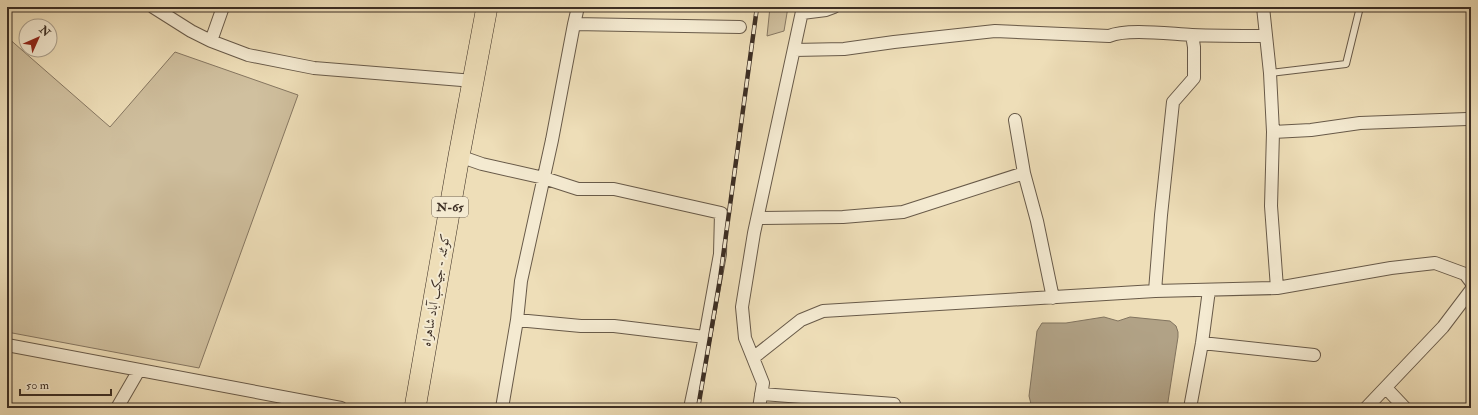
<svg xmlns="http://www.w3.org/2000/svg" width="1478" height="415" font-family="'IM FELL Double Pica',Amiri,serif">
<style>
.green{fill:#d0c09f;stroke:#867762}
.water{fill:#b1a286;stroke:#82745f}
.lines{fill:none;stroke-linecap:round;stroke-linejoin:round}
.service-casing{stroke:#685a49;stroke-width:8}
.minor-casing{stroke:#685a49;stroke-width:14}
.trunk-casing{stroke:#3c2e24;stroke-width:22}
.service{stroke:#f4ead1;stroke-width:6}
.minor{stroke:#f4ead1;stroke-width:12}
.trunk{stroke:#eedeb8;stroke-width:21}
.rail-casing{stroke:#3c2e24;stroke-width:4.5}
.rail{stroke:#f4ead1;stroke-width:3;stroke-dasharray:9;stroke-linecap:butt}
.labels{text-anchor:middle;stroke-width:4;stroke-linejoin:round;paint-order:stroke}
.shield{fill:#f4ead1;stroke:#736658;stroke-width:1}
.shield-label{font-size:12px;font-weight:bold;fill:#3c2e24}
.street-label{font-size:13px;fill:#3c2e24;stroke:#f4ead1}
</style>
<rect width="100%" height="100%" fill="#eedeb8"/>
<filter id="stains"><feTurbulence type="fractalNoise" baseFrequency=".005" numOctaves="4"/><feColorMatrix values="0 0 0 0 .2 0 0 0 0 .09 0 0 0 0 .02 0 0 0 .5 -.17"/></filter>
<radialGradient id="worn" r=".72"><stop offset=".6" stop-color="#630" stop-opacity="0"/><stop offset="1" stop-color="#630" stop-opacity=".3"/></radialGradient>
<path class="green" d="M 770,7 L 788,7 L 784,31 L 767,36 Z
M 7,37 L 110,127 L 175,52 L 298,95 L 199,368 L 7,332 Z"/>
<path class="water" d="M 1104,317 L 1118,321 L 1130,317 L 1170,321 L 1176,326 L 1178,332 L 1178,337 L 1167,408 L 1032,408 L 1029,396 L 1037,331 L 1042,323 L 1066,323 Z"/>
<g class="lines">
<g class="service-casing">
<path id="service" d="M 1270,73 L 1346,64 L 1360,7"/>
</g>
<g class="minor-casing">
<path id="minor" d="M 153,7 L 191,31 L 211,41
M 223,7 L 211,41 L 248,55 L 314,68 L 474,81
M 1263,7 L 1270,73 L 1273,132 L 1271,206 L 1277,288
M 802,13 L 826,10 L 834,7
M 574,24 L 740,27
M 794,50 L 844,49 L 894,42 L 995,31 L 1109,36 C 1127,28 1170,34 1192,35 C 1216,36 1241,36 1266,36
M 1015,120 L 1024,173 L 1037,221 L 1053,298
M 1273,132 L 1311,130 L 1360,123 L 1467,119
M 459,156 L 482,164 L 544,178 L 578,189 L 614,189 L 721,213 L 720,254 L 705,337 L 690,408
M 758,218 L 843,217 L 903,212 L 1024,173
M 1155,291 L 1161,215 L 1173,102 L 1194,78 L 1194,47 L 1192,35
M 517,320 L 581,326 L 614,326 L 705,337
M 1202,343 L 1314,355
M 7,345 L 341,408
M 753,358 L 801,320 L 823,311 L 1155,291 L 1277,288 L 1391,268 L 1435,263 L 1465,274 L 1471,282
M 1386,388 L 1405,408
M 761,394 L 894,404
M 117,408 L 139,370
M 502,408 L 517,320 L 521,281 L 552,140 L 574,24 L 578,7
M 759,408 L 763,383 L 745,338 L 742,307 L 754,233 L 803,7
M 1190,408 L 1202,343 L 1209,290
M 1366,408 L 1443,327 L 1471,290"/>
</g>
<g class="trunk-casing">
<path id="trunk" d="M 415,408 L 459,156 L 487,7"/>
</g>
<use href="#service" class="service"/>
<use href="#minor" class="minor"/>
<use href="#trunk" class="trunk"/>
<g class="rail-casing">
<path id="rail" d="M 698,408 L 720,279 L 757,7"/>
</g>
<use href="#rail" class="rail"/>
</g>
<g class="labels">
<rect class="shield" x="432" y="197" width="36" height="20" rx="3"/>
<g class="shield-label">
<text x="450" y="211">N-65</text>
</g>
<g class="street-label">
<text transform="translate(435 290) rotate(-80)" y="5">کوئٹہ - جیکب آباد شاہراہ</text>
</g>
</g>
<rect width="1478" height="415" fill="none" stroke="#eedeb8" stroke-width="24"/>
<rect x="8" y="8" width="1462" height="399" fill="none" stroke="#3c2e24" stroke-width="2"/>
<rect x="12" y="12" width="1454" height="391" fill="none" stroke="#3c2e24"/>
<g transform="translate(38 38) rotate(45)"><circle r="19" fill="#f4ead1" stroke="#aa9f8c"/>
<path d="M0-3L7 15L0 10L-7 15Z" fill="#8f2418"/>
<text y="-6" font-size="11" font-weight="bold" text-anchor="middle" fill="#3c2e24">N</text>
</g>
<path d="M20 389v6h91v-6" fill="none" stroke="#3c2e24" stroke-width="2"/>
<text x="26" y="389" font-size="12" fill="#3c2e24" stroke="#f4ead1" stroke-width="3" paint-order="stroke">50 m</text>
<rect width="100%" height="100%" filter="url(#stains)"/>
<rect width="100%" height="100%" fill="url(#worn)"/>
</svg>
